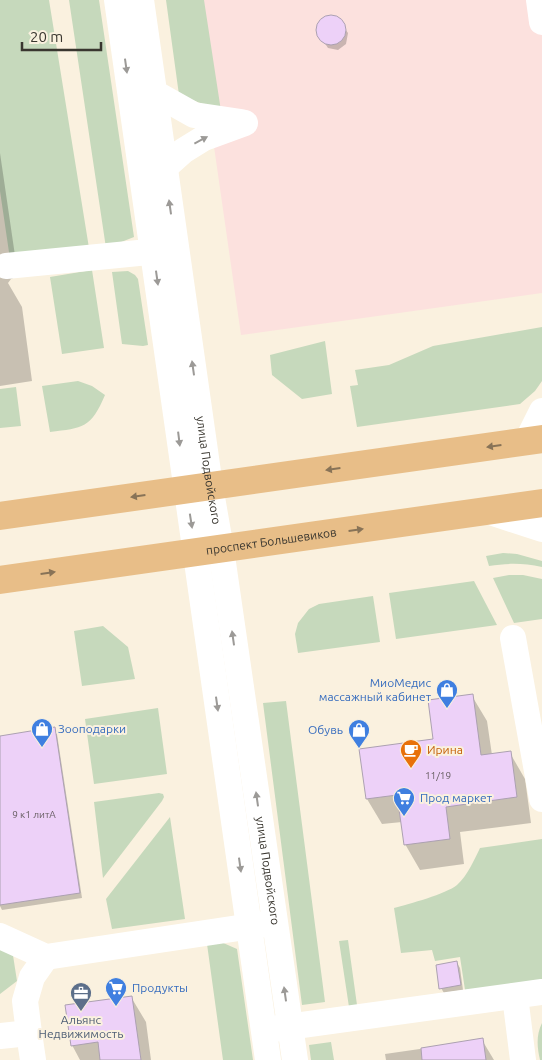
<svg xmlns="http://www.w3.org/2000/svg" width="542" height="1060" font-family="Ubuntu,sans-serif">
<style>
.commercial{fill:#fce1de}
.green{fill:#c6d9bc}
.shadow{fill:#0003}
.building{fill:#edd1f8;stroke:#aca1b1}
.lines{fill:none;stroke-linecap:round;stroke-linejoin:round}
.minor{stroke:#fff;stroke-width:26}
.major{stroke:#e8be88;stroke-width:28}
.oneway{fill:#9c9a97}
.oneway2{fill:#887357}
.labels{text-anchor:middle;stroke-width:4;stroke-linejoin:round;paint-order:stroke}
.number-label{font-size:10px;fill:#665d61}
.street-label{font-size:12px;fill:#39362f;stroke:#faf1df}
.shop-label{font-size:12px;fill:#366cbe;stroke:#faf1df;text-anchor:start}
.food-label{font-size:12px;fill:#c56008;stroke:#faf1df;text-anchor:start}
.service-label{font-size:12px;fill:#4e5e75;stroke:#faf1df}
</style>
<rect width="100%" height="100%" fill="#faf1df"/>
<path class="commercial" d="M 193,0 L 542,0 L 542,293 L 241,335 Z"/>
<path class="green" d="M 0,0 L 49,0 L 89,248 L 10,259 L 0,191 Z
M 69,0 L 99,0 L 134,237 L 106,248 Z
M 166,0 L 204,0 L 221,111 L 179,95 Z
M 92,270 L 104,348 L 62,354 L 50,277 Z
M 128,271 L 135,275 L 138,279 L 148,345 L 143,346 L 122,344 L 112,272 Z
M 542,327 L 542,381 L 535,391 L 520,404 L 357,427 L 350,386 L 358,385 L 355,370 L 389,365 L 433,346 Z
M 325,341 L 332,394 L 302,399 L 272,375 L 270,355 Z
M 78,381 L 92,386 L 105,395 C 91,428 83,428 50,432 L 42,386 Z
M 16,387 L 21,426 L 0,428 L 0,389 Z
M 503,553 L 517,554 L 542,561 L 542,567 C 523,563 508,563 489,566 L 486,556 Z
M 509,575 L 523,575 L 542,579 L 542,619 L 514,623 L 493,578 Z
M 474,581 L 497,625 L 396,639 L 389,593 Z
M 373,596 L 380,642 L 298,653 L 295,634 L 298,623 L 309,609 L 319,604 Z
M 103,626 L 128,647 L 135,679 L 82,686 L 74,631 Z
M 286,701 L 325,1002 L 302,1005 L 263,703 Z
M 158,708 L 167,774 L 94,784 L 85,719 Z
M 159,793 L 163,794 L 164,797 L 162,801 L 103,878 L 94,802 Z
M 170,817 L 185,919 L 112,929 L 106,899 Z
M 542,839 L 542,981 L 465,990 L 460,957 L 435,961 L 432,950 L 401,953 L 394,908 C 409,904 446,894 457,885 C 468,875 474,860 480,848 Z
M 348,940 L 357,1005 L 349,1007 L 339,941 Z
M 221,942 L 237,949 L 253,1060 L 223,1060 L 207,944 Z
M 0,946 L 12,949 L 17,981 L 0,994 Z
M 542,1023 L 542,1060 L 540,1060 C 537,1047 536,1035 542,1023 Z
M 331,1042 L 334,1060 L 311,1060 L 309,1045 Z"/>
<path class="shadow" d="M 329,17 L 338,19 L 348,33 L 346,44 L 338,50 L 328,48 L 318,33 L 320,22 Z
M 0,153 L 18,276 L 11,279 L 8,283 L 22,307 L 32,381 L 0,386 Z
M 472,696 L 487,721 L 492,755 L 510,753 L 525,779 L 531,823 L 460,832 L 464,864 L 420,870 L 405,844 L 402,822 L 382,824 L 367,799 L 434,740 Z
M 54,729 L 57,734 L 82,898 L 2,910 L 0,906 L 0,737 Z
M 457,963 L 460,968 L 463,990 L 444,993 L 441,988 Z
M 131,997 L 146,1022 L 151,1060 L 80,1060 L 72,1045 Z
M 482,1040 L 494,1060 L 386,1060 L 385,1054 Z"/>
<path class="building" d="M316 30a15 15 0 1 1 30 0a15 15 0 1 1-30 0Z
M 473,694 L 481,755 L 511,751 L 517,797 L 446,807 L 450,839 L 404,845 L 397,795 L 366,799 L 359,749 L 433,739 L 428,700 Z
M 55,727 L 80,893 L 0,905 L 0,736 Z
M 457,961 L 461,985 L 439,989 L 436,965 Z
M 132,996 L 141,1060 L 100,1060 L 98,1042 L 71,1046 L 65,1005 Z
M 483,1038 L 486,1060 L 422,1060 L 421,1048 Z"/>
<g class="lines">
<g class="minor">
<path d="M 117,0 L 268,1060"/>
<path id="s1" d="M 141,0 L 210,486 L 221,549 L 295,1060"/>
<path d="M 539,0 L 542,22"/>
<path d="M 153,92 L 194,115 L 241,122"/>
<path d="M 151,170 L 164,168 L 183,151 L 204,138 L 245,123"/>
<path d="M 6,266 L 169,250"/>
<path d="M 527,441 L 542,411"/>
<path d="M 487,511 L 542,529"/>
<path d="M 513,638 L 542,799"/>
<path d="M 0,936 L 46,957 L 265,924"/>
<path d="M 515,996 L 523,1060"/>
<path d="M 273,1029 L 542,992"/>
<path d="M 29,1033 L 33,1060"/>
<path d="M 0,1036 L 29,1033 L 25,1001 L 32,977 L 46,957"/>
</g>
<g class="major">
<path d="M 0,516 L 542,439"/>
<path id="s2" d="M 0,580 L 542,503"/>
</g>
</g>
<defs><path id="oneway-solid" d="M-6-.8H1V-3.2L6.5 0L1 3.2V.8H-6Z" transform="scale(1.25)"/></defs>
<g class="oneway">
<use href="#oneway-solid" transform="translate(126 66) rotate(82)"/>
<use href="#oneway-solid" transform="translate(201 140) rotate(-28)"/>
<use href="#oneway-solid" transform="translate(170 207) rotate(-98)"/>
<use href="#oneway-solid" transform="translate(157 278) rotate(82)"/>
<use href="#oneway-solid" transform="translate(193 368) rotate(-98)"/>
<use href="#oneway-solid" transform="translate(179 439) rotate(83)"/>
<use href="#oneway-solid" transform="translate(191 521) rotate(81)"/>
<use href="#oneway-solid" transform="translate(233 638) rotate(-98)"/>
<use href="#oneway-solid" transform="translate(217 704) rotate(82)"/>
<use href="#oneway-solid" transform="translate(257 799) rotate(-98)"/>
<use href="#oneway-solid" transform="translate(240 865) rotate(82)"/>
<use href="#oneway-solid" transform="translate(285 994) rotate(-98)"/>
</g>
<g class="oneway2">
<use href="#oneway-solid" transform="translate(494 446) rotate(172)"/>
<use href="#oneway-solid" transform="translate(333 469) rotate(172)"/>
<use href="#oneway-solid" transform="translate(138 496) rotate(172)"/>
<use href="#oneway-solid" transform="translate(356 530) rotate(-8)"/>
<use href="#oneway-solid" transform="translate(48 573) rotate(-8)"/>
</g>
<defs>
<g id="shop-pin" transform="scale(1.125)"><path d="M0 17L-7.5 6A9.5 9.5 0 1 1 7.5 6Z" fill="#3f7fe0" stroke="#faf1df"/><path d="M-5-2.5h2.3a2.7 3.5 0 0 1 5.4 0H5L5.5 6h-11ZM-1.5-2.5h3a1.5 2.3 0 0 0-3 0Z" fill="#fff"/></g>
<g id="cafe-pin" transform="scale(1.125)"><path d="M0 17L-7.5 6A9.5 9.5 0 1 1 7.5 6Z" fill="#e8710a" stroke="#faf1df"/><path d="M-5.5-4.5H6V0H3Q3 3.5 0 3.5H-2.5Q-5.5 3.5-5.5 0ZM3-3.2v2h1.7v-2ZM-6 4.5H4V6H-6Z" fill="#fff"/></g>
<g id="supermarket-pin" transform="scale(1.125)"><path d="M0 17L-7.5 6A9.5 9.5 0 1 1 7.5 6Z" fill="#3f7fe0" stroke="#faf1df"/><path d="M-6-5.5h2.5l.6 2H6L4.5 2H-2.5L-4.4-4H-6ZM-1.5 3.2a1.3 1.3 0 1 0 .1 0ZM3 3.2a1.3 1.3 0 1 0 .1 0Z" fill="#fff"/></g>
<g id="office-pin" transform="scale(1.125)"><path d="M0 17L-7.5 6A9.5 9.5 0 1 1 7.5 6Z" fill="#5c6f8a" stroke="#faf1df"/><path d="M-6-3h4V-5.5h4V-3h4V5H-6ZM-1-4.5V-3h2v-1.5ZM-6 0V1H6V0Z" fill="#fff"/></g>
</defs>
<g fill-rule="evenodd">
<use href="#shop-pin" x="447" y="690"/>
<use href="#shop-pin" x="42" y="729"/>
<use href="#shop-pin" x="359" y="730"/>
<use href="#cafe-pin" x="411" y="750"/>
<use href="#supermarket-pin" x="404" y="798"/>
<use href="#supermarket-pin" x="116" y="988"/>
<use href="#office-pin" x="81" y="993"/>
</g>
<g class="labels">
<g class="number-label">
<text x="438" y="779">11/19</text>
<text x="34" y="818">9 к1 литА</text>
</g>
<g class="street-label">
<text dy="4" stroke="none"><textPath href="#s1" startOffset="475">улица Подвойского</textPath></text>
<text dy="4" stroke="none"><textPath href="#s2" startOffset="274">проспект Большевиков</textPath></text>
<text dy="4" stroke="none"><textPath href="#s1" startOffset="880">улица Подвойского</textPath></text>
</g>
<g class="shop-label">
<text x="431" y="687" text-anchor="end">МиоМедис<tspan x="431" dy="14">массажный кабинет</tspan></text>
<text x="58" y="733">Зооподарки</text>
<text x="343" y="734" text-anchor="end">Обувь</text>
<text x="420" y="802">Прод маркет</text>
<text x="132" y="992">Продукты</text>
</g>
<g class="food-label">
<text x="427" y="754">Ирина</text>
</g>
<g class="service-label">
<text x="81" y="1024">Альянс<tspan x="81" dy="14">Недвижимость</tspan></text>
</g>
</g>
<path d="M22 42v8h79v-8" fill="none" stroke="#39362f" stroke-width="2.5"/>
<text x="30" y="42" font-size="15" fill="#39362f" stroke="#faf1df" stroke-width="4" paint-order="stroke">20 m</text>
</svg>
